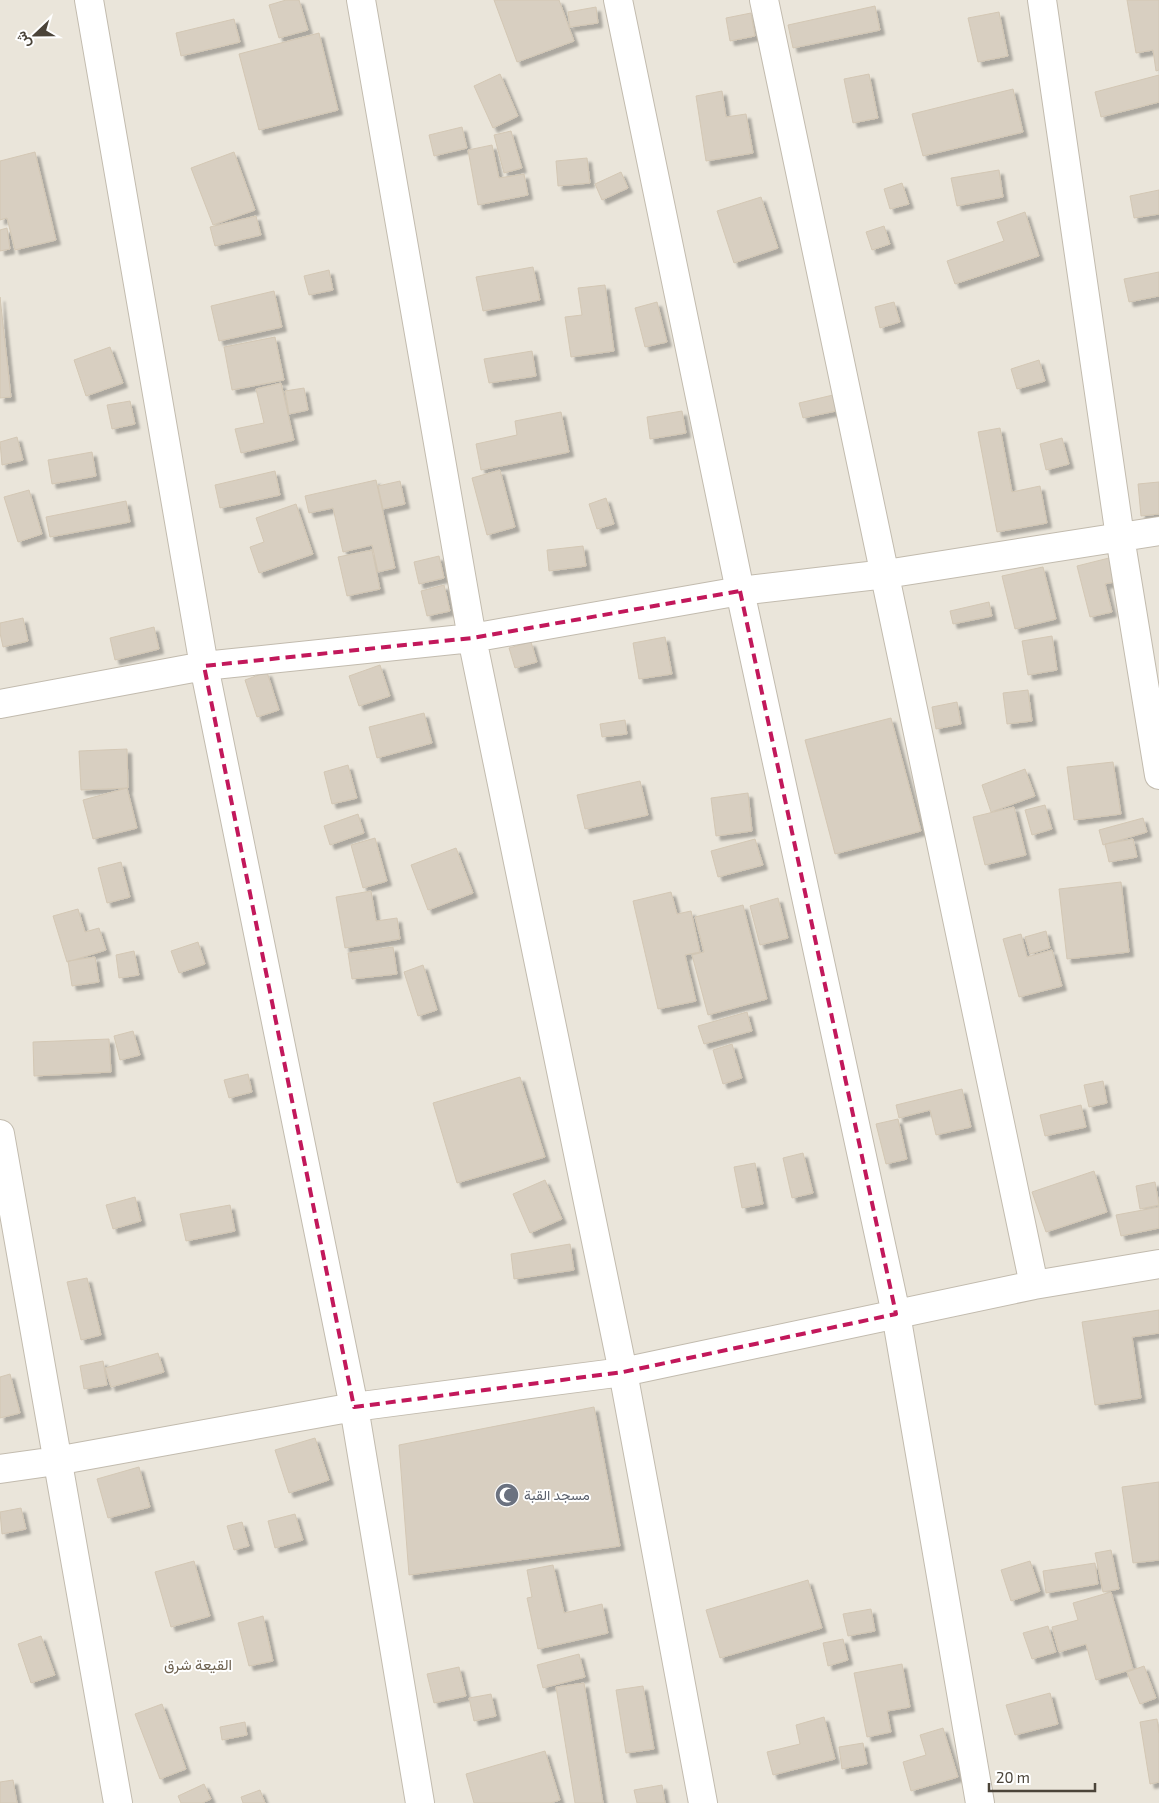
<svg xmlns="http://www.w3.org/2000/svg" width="1159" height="1803" font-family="'Exo 2',Vazirmatn,sans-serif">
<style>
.residential{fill:#eae5da}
.building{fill:#d8cfc1;stroke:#d3c7b4;filter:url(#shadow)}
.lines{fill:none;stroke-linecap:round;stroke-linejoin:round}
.minor-casing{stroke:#c2bbae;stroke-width:30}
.minor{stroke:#fff;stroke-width:28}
.marked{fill:none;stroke:#c2185b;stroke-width:4;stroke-dasharray:10 6;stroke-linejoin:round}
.labels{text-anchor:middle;stroke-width:4;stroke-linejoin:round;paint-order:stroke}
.worship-label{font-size:14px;fill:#5b616d;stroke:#fff;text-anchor:start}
.neighbourhood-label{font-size:15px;fill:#6e6250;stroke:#fff}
</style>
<defs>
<filter id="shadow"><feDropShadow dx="4.5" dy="4.5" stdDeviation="1" flood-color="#0004"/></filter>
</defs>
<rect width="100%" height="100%" fill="#f6f3ec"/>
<path class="residential" d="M 0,0 L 1159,0 L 1159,1803 L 0,1803 Z"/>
<path class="building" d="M 286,0 L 299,0 L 308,30 L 279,38 L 269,5 Z
M 494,0 L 559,0 L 574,41 L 517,62 Z
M 1127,0 L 1159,0 L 1159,70 L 1156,71 L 1153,50 L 1136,53 Z
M 875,6 L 880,30 L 793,48 L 788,25 Z
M 596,7 L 598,23 L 570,27 L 568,12 Z
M 999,12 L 1008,56 L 978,62 L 968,18 Z
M 751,13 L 755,36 L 730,41 L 726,18 Z
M 234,19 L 240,42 L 181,56 L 176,33 Z
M 319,33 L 338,110 L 259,130 L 239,54 Z
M 500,74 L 518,116 L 493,128 L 474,86 Z
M 869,74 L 878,118 L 853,123 L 844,79 Z
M 1159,75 L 1159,102 L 1101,117 L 1095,92 Z
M 1013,89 L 1023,132 L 923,156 L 912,114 Z
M 722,91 L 726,117 L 746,114 L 753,153 L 706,161 L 696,96 Z
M 462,127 L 467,148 L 434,156 L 429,135 Z
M 511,131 L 522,168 L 504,173 L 494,135 Z
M 492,145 L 499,178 L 524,174 L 528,195 L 478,205 L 468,150 Z
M 35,152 L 56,240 L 15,250 L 7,218 L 0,220 L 0,161 Z
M 234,152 L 255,210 L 213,225 L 191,168 Z
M 587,158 L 590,183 L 558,186 L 556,161 Z
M 999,170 L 1003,197 L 957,206 L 951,178 Z
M 621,172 L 628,188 L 602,200 L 595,184 Z
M 902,183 L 909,204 L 890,209 L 884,189 Z
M 1159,190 L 1159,214 L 1134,218 L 1130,196 Z
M 761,197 L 778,248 L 734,263 L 717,211 Z
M 1025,212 L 1039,256 L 955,284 L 947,261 L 1004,241 L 997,222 Z
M 256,216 L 261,235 L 215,246 L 210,227 Z
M 884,226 L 890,244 L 872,250 L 866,232 Z
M 7,228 L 10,249 L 0,251 L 0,230 Z
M 533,267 L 540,300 L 483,311 L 476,277 Z
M 329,270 L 333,290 L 309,295 L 304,276 Z
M 1159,272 L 1159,296 L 1129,302 L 1124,279 Z
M 605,285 L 614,351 L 571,357 L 565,317 L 582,315 L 578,288 Z
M 274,291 L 282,327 L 219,341 L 211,306 Z
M 0,297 L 11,397 L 0,398 Z
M 657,302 L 667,342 L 645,347 L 635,308 Z
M 894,302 L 900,322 L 880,328 L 875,307 Z
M 275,337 L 284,380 L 232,390 L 224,347 Z
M 110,347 L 123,383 L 86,396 L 74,360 Z
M 532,351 L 536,376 L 489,383 L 484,359 Z
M 1039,360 L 1045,381 L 1017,389 L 1011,369 Z
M 281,383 L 294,440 L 241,453 L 235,429 L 264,423 L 256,389 Z
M 304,388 L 308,410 L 289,414 L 285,391 Z
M 833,395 L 836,411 L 803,418 L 799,403 Z
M 130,401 L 135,424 L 112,429 L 107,405 Z
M 682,411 L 686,433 L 650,439 L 647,417 Z
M 561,412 L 569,452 L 481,470 L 476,444 L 517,435 L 515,421 Z
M 1000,428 L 1012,492 L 1040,486 L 1047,523 L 997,532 L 978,432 Z
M 17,437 L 23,460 L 2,465 L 0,442 Z
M 1062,438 L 1069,464 L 1046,470 L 1040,444 Z
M 92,452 L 96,476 L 52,484 L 48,460 Z
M 500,470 L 515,527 L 487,535 L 472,478 Z
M 275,471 L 280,495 L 220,508 L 215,485 Z
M 376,480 L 395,568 L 378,572 L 372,545 L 343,552 L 333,508 L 309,513 L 305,496 Z
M 400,481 L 405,504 L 383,509 L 378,486 Z
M 1159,482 L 1159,514 L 1141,516 L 1138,484 Z
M 29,490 L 42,534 L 18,542 L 4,497 Z
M 606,498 L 614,524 L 597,529 L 589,504 Z
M 126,501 L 130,522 L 50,537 L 46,517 Z
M 296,504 L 313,554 L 259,573 L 250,547 L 264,542 L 256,518 Z
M 583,546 L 586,566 L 549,571 L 547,550 Z
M 372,550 L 380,589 L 347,596 L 338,557 Z
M 439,556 L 444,578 L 419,584 L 414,562 Z
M 1117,556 L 1123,580 L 1105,584 L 1112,612 L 1090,617 L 1077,566 Z
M 1043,567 L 1056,619 L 1015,629 L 1002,576 Z
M 444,585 L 450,611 L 427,616 L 421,591 Z
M 989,602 L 992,616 L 953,624 L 950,611 Z
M 23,618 L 28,641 L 3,647 L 0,633 L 0,623 Z
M 154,627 L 159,649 L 115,660 L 110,638 Z
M 1052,636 L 1057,670 L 1028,675 L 1022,641 Z
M 665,637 L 672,674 L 639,679 L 633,643 Z
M 531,642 L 537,662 L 515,668 L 509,648 Z
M 380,665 L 390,696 L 359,706 L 349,676 Z
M 267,672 L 279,710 L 257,717 L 245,680 Z
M 1028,690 L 1032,721 L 1007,724 L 1003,693 Z
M 957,702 L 961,724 L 936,729 L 932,707 Z
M 424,713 L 432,743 L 377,758 L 369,727 Z
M 891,718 L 921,831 L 835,854 L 805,740 Z
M 625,720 L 627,734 L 602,737 L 600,724 Z
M 127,749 L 128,788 L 81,790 L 79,751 Z
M 1113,762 L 1121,814 L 1074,820 L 1067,767 Z
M 348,765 L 357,798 L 332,804 L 324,772 Z
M 1025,769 L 1035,796 L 991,812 L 982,785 Z
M 640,781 L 648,815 L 585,829 L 577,795 Z
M 127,788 L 137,828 L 93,839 L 83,800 Z
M 748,793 L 752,831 L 716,836 L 711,798 Z
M 1045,805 L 1052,829 L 1032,835 L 1025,810 Z
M 1014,807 L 1026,855 L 985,865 L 973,817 Z
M 358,814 L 364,833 L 330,845 L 324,826 Z
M 1143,818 L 1147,832 L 1103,845 L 1099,830 Z
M 375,838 L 387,881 L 363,888 L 351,845 Z
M 755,839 L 763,865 L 718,877 L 711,851 Z
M 1133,839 L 1137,857 L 1109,862 L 1105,844 Z
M 456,848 L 473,893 L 428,910 L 411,865 Z
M 121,862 L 130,897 L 107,903 L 98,868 Z
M 1121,882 L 1129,952 L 1067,959 L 1059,889 Z
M 371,891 L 376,921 L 397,918 L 400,939 L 345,948 L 336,897 Z
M 671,892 L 677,914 L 691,911 L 700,952 L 685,955 L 696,1001 L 658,1009 L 633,901 Z
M 778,898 L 788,938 L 760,945 L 750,906 Z
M 743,905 L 767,999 L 708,1015 L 692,955 L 704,952 L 695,917 Z
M 78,909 L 85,932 L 99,928 L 106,950 L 67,962 L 53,916 Z
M 1046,931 L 1050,948 L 1030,954 L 1025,937 Z
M 1021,934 L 1027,957 L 1052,950 L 1062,986 L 1019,997 L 1003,939 Z
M 198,942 L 205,964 L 179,973 L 171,951 Z
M 393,947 L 397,974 L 352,979 L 348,953 Z
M 134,951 L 139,975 L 119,978 L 116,955 Z
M 95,957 L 99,982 L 72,986 L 68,961 Z
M 423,965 L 437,1010 L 418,1016 L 404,972 Z
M 747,1012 L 752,1031 L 704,1044 L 698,1026 Z
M 133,1031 L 140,1055 L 120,1060 L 114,1036 Z
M 109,1039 L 111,1072 L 34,1076 L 33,1042 Z
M 732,1044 L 742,1078 L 723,1084 L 713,1050 Z
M 248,1074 L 252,1092 L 229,1098 L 224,1080 Z
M 520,1077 L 545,1157 L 457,1183 L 433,1103 Z
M 1103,1081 L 1107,1103 L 1089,1107 L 1084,1085 Z
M 962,1089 L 971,1127 L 936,1135 L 930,1110 L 899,1118 L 896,1105 Z
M 1081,1105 L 1086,1127 L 1045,1136 L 1040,1115 Z
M 898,1119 L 907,1159 L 886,1164 L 876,1124 Z
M 803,1153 L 813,1193 L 792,1198 L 783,1158 Z
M 755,1163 L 763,1204 L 742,1208 L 734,1167 Z
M 1094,1171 L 1107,1212 L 1046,1232 L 1032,1192 Z
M 545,1180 L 562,1219 L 530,1233 L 513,1194 Z
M 1155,1182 L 1159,1205 L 1140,1209 L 1136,1186 Z
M 135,1197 L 141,1221 L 113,1229 L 106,1205 Z
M 230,1205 L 235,1231 L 186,1241 L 180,1214 Z
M 1159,1207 L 1159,1228 L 1121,1236 L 1116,1215 Z
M 570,1244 L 574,1270 L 514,1279 L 511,1254 Z
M 87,1278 L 101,1335 L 81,1340 L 67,1282 Z
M 1159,1310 L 1159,1333 L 1132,1337 L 1141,1398 L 1095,1405 L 1082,1322 Z
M 158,1353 L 164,1372 L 111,1387 L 105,1368 Z
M 103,1361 L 107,1385 L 84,1389 L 80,1366 Z
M 10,1374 L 20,1413 L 0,1418 L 0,1377 Z
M 594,1407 L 620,1546 L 409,1575 L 399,1445 Z
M 315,1438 L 329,1480 L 289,1493 L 275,1450 Z
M 139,1467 L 150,1507 L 108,1518 L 97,1479 Z
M 1159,1482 L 1159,1560 L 1133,1563 L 1122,1487 Z
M 21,1508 L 26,1529 L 2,1534 L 0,1512 Z
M 295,1514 L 303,1540 L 275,1548 L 268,1521 Z
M 242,1522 L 249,1546 L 234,1550 L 227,1526 Z
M 1111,1550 L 1119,1589 L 1103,1592 L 1095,1553 Z
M 194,1561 L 210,1616 L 171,1627 L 155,1572 Z
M 1030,1561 L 1040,1591 L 1011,1601 L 1001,1570 Z
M 1095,1563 L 1098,1584 L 1046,1593 L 1043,1571 Z
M 553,1565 L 564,1613 L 602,1604 L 608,1633 L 538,1649 L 527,1598 L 532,1597 L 527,1570 Z
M 808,1580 L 822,1628 L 720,1658 L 706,1610 Z
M 1111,1592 L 1133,1669 L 1096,1680 L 1086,1644 L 1059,1652 L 1052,1627 L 1078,1620 L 1073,1603 Z
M 871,1609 L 875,1631 L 848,1636 L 843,1614 Z
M 263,1616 L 273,1661 L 249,1666 L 238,1623 Z
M 1048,1626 L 1056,1652 L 1032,1659 L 1023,1633 Z
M 41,1636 L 55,1675 L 31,1683 L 18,1644 Z
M 843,1639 L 848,1660 L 828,1666 L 823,1643 Z
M 579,1654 L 585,1677 L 543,1688 L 537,1665 Z
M 902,1664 L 910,1707 L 887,1711 L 891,1732 L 867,1737 L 854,1673 Z
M 1144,1666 L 1156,1698 L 1140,1704 L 1127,1672 Z
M 459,1667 L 466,1696 L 434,1703 L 427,1674 Z
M 584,1683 L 603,1803 L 575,1803 L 556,1687 Z
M 643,1686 L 654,1749 L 626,1753 L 616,1690 Z
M 1050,1693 L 1058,1724 L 1015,1735 L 1006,1705 Z
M 491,1694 L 496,1716 L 474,1721 L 469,1698 Z
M 162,1704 L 186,1769 L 160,1779 L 135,1714 Z
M 824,1717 L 835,1759 L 773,1775 L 767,1752 L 800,1744 L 796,1725 Z
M 1157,1719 L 1159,1734 L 1159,1782 L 1150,1784 L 1140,1722 Z
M 245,1722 L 247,1735 L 222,1740 L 220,1727 Z
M 943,1728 L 958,1777 L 911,1791 L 903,1762 L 926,1755 L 920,1735 Z
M 863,1743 L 867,1764 L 842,1769 L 839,1747 Z
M 545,1751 L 560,1800 L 550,1803 L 474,1803 L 466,1774 Z
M 13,1780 L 17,1803 L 0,1803 L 0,1782 Z
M 204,1784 L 211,1799 L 202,1803 L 181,1803 L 178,1796 Z
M 662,1785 L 665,1803 L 637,1803 L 634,1790 Z
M 260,1790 L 265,1803 L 243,1803 L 241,1797 Z"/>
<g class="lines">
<g class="minor-casing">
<path id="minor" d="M 89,0 L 204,666 L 354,1407 L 420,1803
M 361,0 L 472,638 L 623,1372 L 703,1803
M 618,0 L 740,591 L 896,1314 L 980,1803
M 764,0 L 1034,1285
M 1042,0 L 1120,537 L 1159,775
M 0,704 L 204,666 L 472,638 L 740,591 L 886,574 L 1159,531
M 0,1134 L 118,1803
M 0,1469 L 56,1461 L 354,1407 L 623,1372 L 1034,1285 L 1159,1264"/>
</g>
<use href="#minor" class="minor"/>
</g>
<path class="marked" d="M 740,591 L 896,1314 L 623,1372 L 354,1407 L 204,666 L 472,638 Z"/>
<defs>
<g id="mosque-disc" transform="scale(1.25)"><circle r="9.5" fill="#6b7280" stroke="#fff"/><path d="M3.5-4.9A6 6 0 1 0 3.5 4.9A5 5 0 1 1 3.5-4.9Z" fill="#fff"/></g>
</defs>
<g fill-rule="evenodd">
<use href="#mosque-disc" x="507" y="1495"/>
</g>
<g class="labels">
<g class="worship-label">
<text x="524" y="1500">مسجد القبة</text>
</g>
<g class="neighbourhood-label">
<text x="198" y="1670">القيعة شرق</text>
</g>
</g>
<g transform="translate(35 35) rotate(248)" stroke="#ffffff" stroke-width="4" paint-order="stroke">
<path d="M0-4L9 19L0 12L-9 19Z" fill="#4b4439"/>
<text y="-8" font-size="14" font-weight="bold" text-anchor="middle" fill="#4b4439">ش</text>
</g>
<path d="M989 1783v8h106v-8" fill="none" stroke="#4b4439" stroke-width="2.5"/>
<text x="996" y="1783" font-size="15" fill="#4b4439" stroke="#ffffff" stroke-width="4" paint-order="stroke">20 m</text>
</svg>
